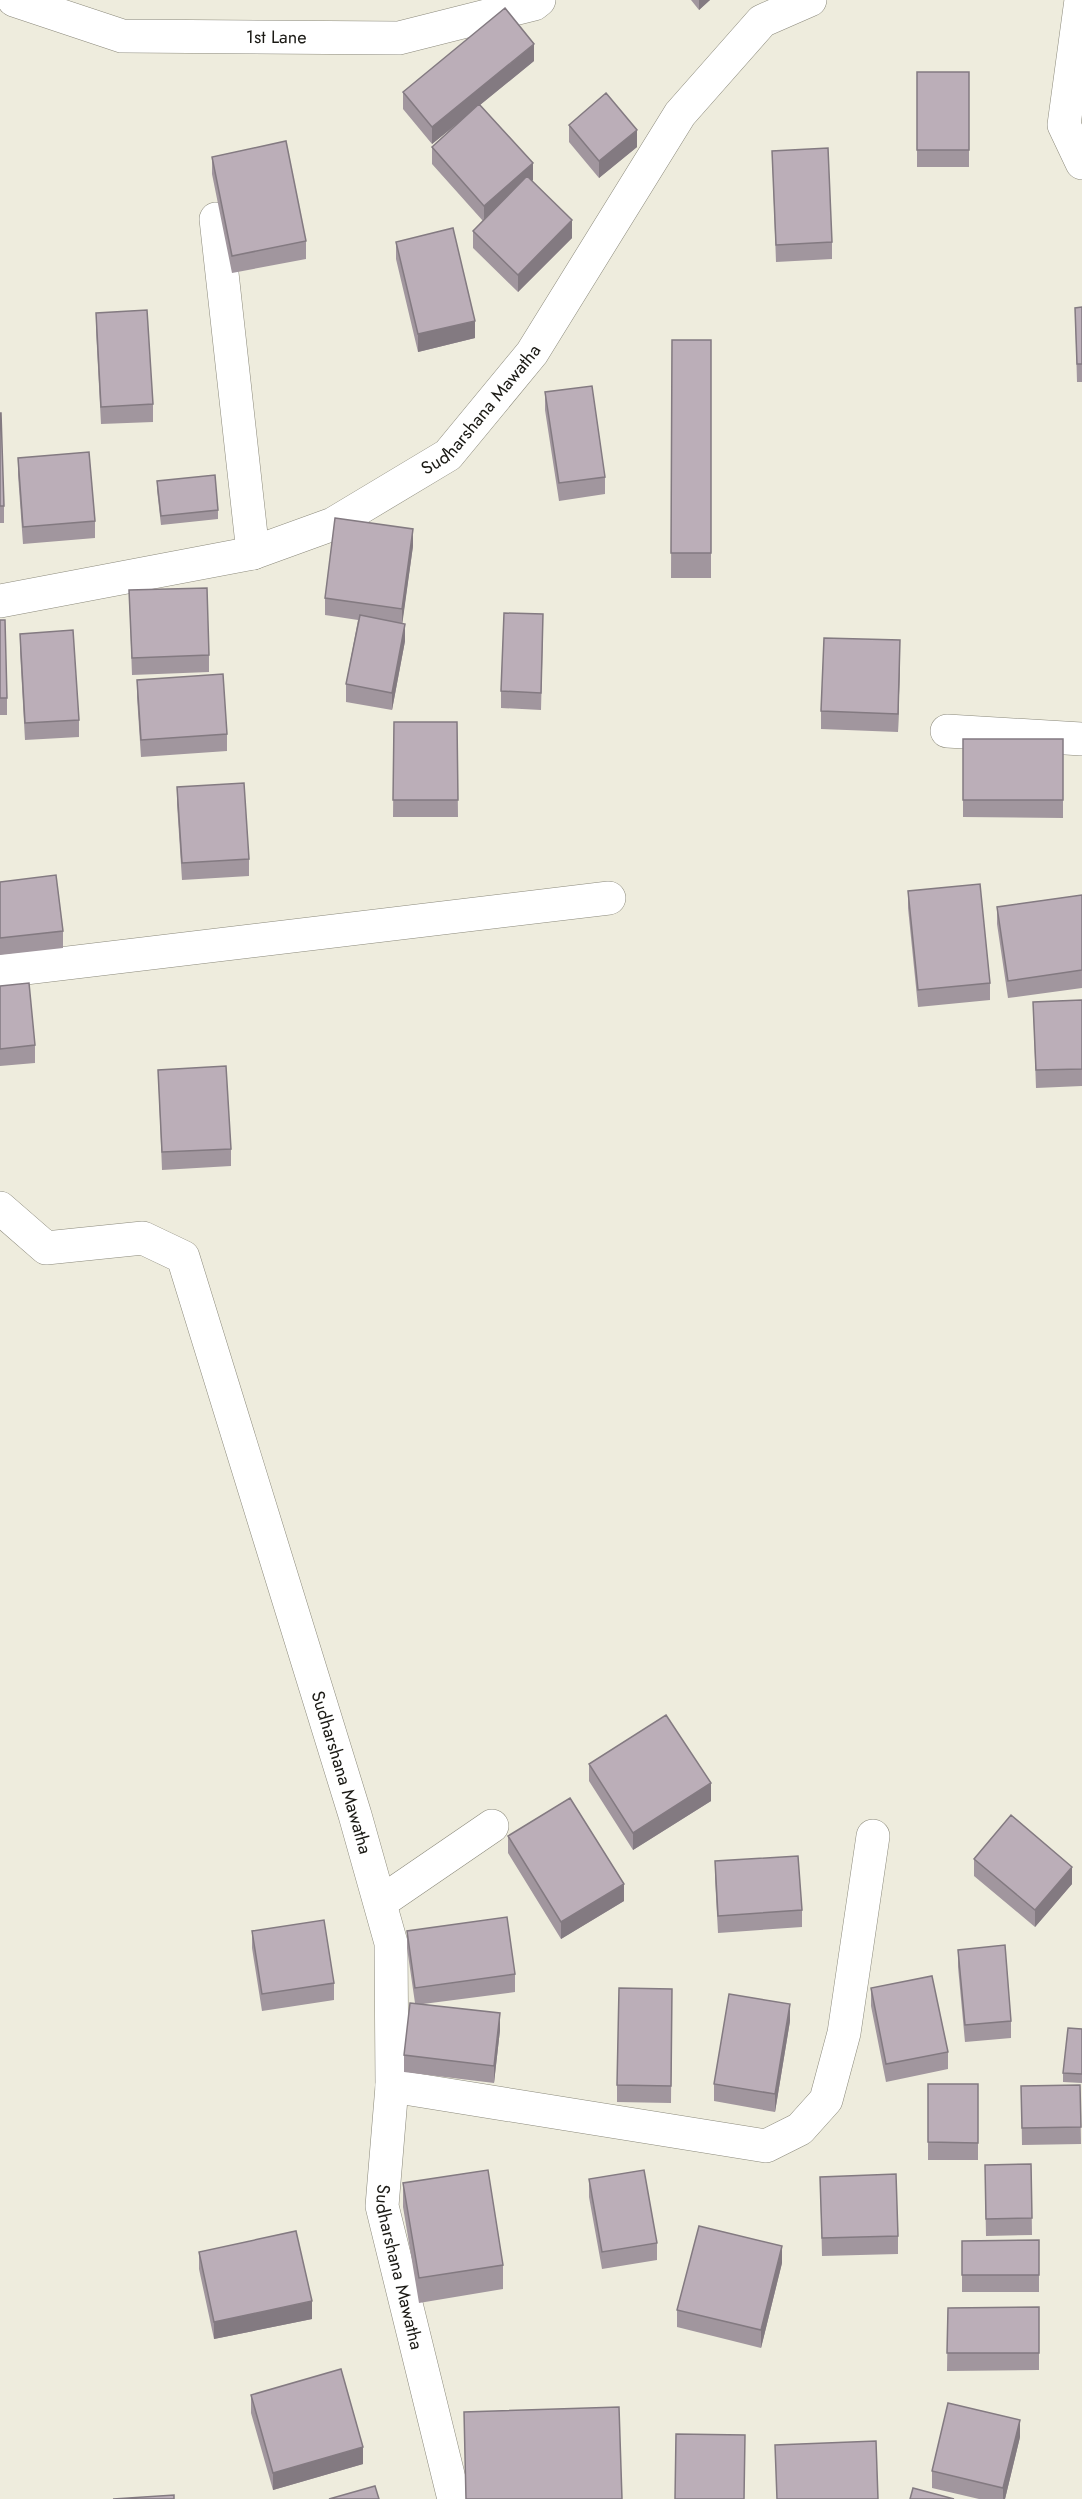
<svg xmlns="http://www.w3.org/2000/svg" width="1082" height="2499" font-family="Jost,sans-serif">
<style>
.lines{fill:none;stroke-linecap:round;stroke-linejoin:round}
.minor-casing{stroke:#8b897b;stroke-width:34}
.minor{stroke:#fff;stroke-width:33}
.wall{fill:#a1969e}
.shaded-wall{fill:#837a81}
.building{fill:#bbaeb8;stroke:#837a81;stroke-width:1.5}
.labels{text-anchor:middle;stroke-width:5;stroke-linejoin:round;paint-order:stroke}
.street-label{font-size:18px;fill:#1a1914;stroke:#fff}
</style>
<rect width="100%" height="100%" fill="#eeecdd"/>
<g class="lines">
<g class="minor-casing">
<g id="minor">
<path id="s1" d="M 14,0 L 122,36 L 399,38 L 534,4 L 539,0"/>
<path d="M 1081,0 L 1064,125 L 1082,163"/>
<path d="M 216,219 L 253,553"/>
<path id="s2" d="M 0,601 L 253,553 L 333,524 L 448,455 L 532,353 L 680,114 L 762,21 L 810,0"/>
<path d="M 947,731 L 1082,739"/>
<path d="M 0,971 L 609,898"/>
<path id="s3" d="M 0,1208 L 46,1248 L 143,1238 L 183,1257 L 355,1815 L 391,1943 L 392,2086 L 382,2206 L 454,2499"/>
<path d="M 381,1902 L 492,1826"/>
<path d="M 392,2086 L 766,2146 L 800,2129 L 826,2100 L 844,2033 L 873,1836"/>
</g>
</g>
<use href="#minor" class="minor"/>
</g>
<path class="wall" d="M 691,0 L 710,0 L 699,10 Z
M 534,61 L 480,105 L 533,180 L 531,181 L 572,238 L 518,292 L 473,248 L 473,231 L 483,221 L 432,164 L 432,147 L 462,120 L 432,144 L 403,109 L 403,92 Z
M 917,72 L 969,72 L 969,167 L 917,167 Z
M 569,125 L 637,147 L 599,178 L 569,142 Z
M 772,151 L 832,242 L 832,259 L 776,262 Z
M 212,157 L 306,241 L 306,259 L 232,273 L 212,174 Z
M 396,242 L 475,338 L 418,352 L 396,259 Z
M 1082,307 L 1082,382 L 1077,382 L 1075,308 Z
M 96,313 L 153,404 L 153,422 L 101,424 L 96,330 Z
M 672,340 L 711,340 L 711,578 L 671,578 Z
M 545,392 L 605,477 L 605,494 L 559,501 L 545,410 Z
M 0,413 L 4,506 L 4,523 L 0,523 Z
M 18,458 L 95,521 L 95,538 L 23,544 L 18,475 Z
M 157,481 L 218,510 L 218,519 L 161,525 L 157,490 Z
M 413,546 L 402,623 L 405,641 L 392,710 L 346,702 L 346,684 L 358,620 L 325,615 L 325,598 Z
M 129,590 L 209,655 L 209,672 L 132,675 Z
M 0,620 L 7,698 L 7,715 L 0,715 Z
M 543,631 L 541,710 L 501,708 L 501,691 Z
M 20,634 L 79,720 L 79,737 L 25,740 L 20,651 Z
M 900,658 L 898,732 L 821,729 L 821,711 Z
M 137,680 L 227,734 L 227,751 L 141,757 L 137,697 Z
M 394,722 L 457,722 L 458,817 L 393,817 Z
M 963,739 L 1063,739 L 1063,818 L 963,817 Z
M 177,787 L 249,859 L 249,876 L 182,880 L 177,804 Z
M 0,882 L 63,931 L 63,948 L 0,955 Z
M 908,891 L 990,983 L 990,1000 L 918,1007 L 908,908 Z
M 1082,895 L 1082,988 L 1008,998 L 997,924 L 997,907 Z
M 0,986 L 35,1045 L 35,1063 L 0,1066 Z
M 1082,1000 L 1082,1086 L 1036,1088 L 1033,1002 Z
M 158,1070 L 231,1149 L 231,1166 L 162,1170 Z
M 589,1764 L 711,1801 L 633,1850 L 589,1781 Z
M 508,1836 L 624,1901 L 561,1939 L 508,1853 Z
M 974,1859 L 1072,1884 L 1035,1927 L 974,1876 Z
M 715,1861 L 802,1910 L 802,1927 L 718,1933 L 715,1878 Z
M 252,1931 L 334,1983 L 334,2000 L 262,2011 L 252,1948 Z
M 407,1931 L 515,1974 L 515,1992 L 423,2004 L 500,2030 L 494,2083 L 404,2072 L 404,2055 L 415,2003 L 407,1948 Z
M 958,1950 L 1011,2021 L 1011,2038 L 965,2042 L 958,1967 Z
M 871,1988 L 948,2052 L 948,2069 L 886,2082 L 871,2006 Z
M 672,1989 L 671,2103 L 617,2102 L 617,2085 Z
M 790,2021 L 775,2112 L 714,2101 L 714,2084 Z
M 1082,2029 L 1082,2083 L 1063,2082 L 1063,2073 Z
M 928,2084 L 978,2084 L 978,2160 L 928,2160 Z
M 1080,2085 L 1081,2144 L 1022,2145 L 1021,2086 Z
M 1031,2164 L 1032,2235 L 986,2236 L 985,2182 Z
M 820,2177 L 898,2236 L 898,2254 L 822,2256 Z
M 589,2179 L 657,2243 L 657,2260 L 602,2269 L 589,2197 Z
M 403,2183 L 503,2265 L 503,2289 L 419,2303 L 403,2207 Z
M 1039,2240 L 1039,2292 L 962,2292 L 962,2241 Z
M 199,2252 L 312,2319 L 214,2339 L 199,2269 Z
M 782,2263 L 761,2348 L 677,2327 L 677,2310 Z
M 1039,2307 L 1039,2370 L 947,2371 L 948,2308 Z
M 251,2395 L 363,2464 L 273,2490 L 251,2413 Z
M 1020,2437 L 1005,2499 L 979,2499 L 932,2488 L 932,2471 Z"/>
<path class="shaded-wall" d="M 699,0 L 710,0 L 699,10 Z
M 534,44 L 534,61 L 432,144 L 432,127 Z
M 637,130 L 637,147 L 599,178 L 599,161 Z
M 533,163 L 533,180 L 484,223 L 484,206 Z
M 572,220 L 572,238 L 518,292 L 518,275 Z
M 475,321 L 475,338 L 418,352 L 418,334 Z
M 413,529 L 413,546 L 402,626 L 402,609 Z
M 405,624 L 405,641 L 392,710 L 392,693 Z
M 900,640 L 900,658 L 898,732 L 898,714 Z
M 711,1783 L 711,1801 L 633,1850 L 633,1833 Z
M 1072,1867 L 1072,1884 L 1035,1927 L 1035,1910 Z
M 624,1884 L 624,1901 L 561,1939 L 561,1922 Z
M 790,2004 L 790,2021 L 775,2112 L 775,2094 Z
M 500,2013 L 500,2030 L 494,2083 L 494,2066 Z
M 782,2246 L 782,2263 L 761,2348 L 761,2330 Z
M 312,2301 L 312,2319 L 214,2339 L 214,2322 Z
M 1020,2420 L 1020,2437 L 1005,2499 L 1003,2499 L 1003,2488 Z
M 363,2447 L 363,2464 L 273,2490 L 273,2473 Z"/>
<path class="building" d="M 505,8 L 534,44 L 432,127 L 403,92 Z
M 917,72 L 969,72 L 969,150 L 917,150 Z
M 606,93 L 637,130 L 599,161 L 569,125 Z
M 479,104 L 533,163 L 484,206 L 432,147 Z
M 286,141 L 306,241 L 232,256 L 212,157 Z
M 828,148 L 832,242 L 776,245 L 772,151 Z
M 527,176 L 572,220 L 518,275 L 473,231 Z
M 453,228 L 475,321 L 418,334 L 396,242 Z
M 1082,307 L 1082,364 L 1077,364 L 1075,308 Z
M 147,310 L 153,404 L 101,407 L 96,313 Z
M 672,340 L 711,340 L 711,553 L 671,553 Z
M 592,386 L 605,477 L 559,483 L 545,392 Z
M 0,413 L 1,413 L 4,506 L 0,506 Z
M 89,452 L 95,521 L 23,527 L 18,458 Z
M 215,475 L 218,510 L 161,516 L 157,481 Z
M 335,518 L 413,529 L 402,609 L 325,598 Z
M 207,588 L 209,655 L 132,658 L 129,590 Z
M 504,613 L 543,614 L 541,693 L 501,691 Z
M 360,615 L 405,624 L 392,693 L 346,684 Z
M 0,620 L 5,620 L 7,698 L 0,698 Z
M 73,630 L 79,720 L 25,723 L 20,634 Z
M 824,638 L 900,640 L 898,714 L 821,711 Z
M 223,674 L 227,734 L 141,740 L 137,680 Z
M 394,722 L 457,722 L 458,800 L 393,800 Z
M 963,739 L 1063,739 L 1063,800 L 963,800 Z
M 244,783 L 249,859 L 182,863 L 177,787 Z
M 56,875 L 63,931 L 0,938 L 0,882 Z
M 980,884 L 990,983 L 918,990 L 908,891 Z
M 1082,895 L 1082,970 L 1008,981 L 997,907 Z
M 29,983 L 35,1045 L 0,1049 L 0,986 Z
M 1082,1000 L 1082,1069 L 1036,1070 L 1033,1002 Z
M 226,1066 L 231,1149 L 162,1152 L 158,1070 Z
M 666,1715 L 711,1783 L 633,1833 L 589,1764 Z
M 570,1798 L 624,1884 L 561,1922 L 508,1836 Z
M 1011,1815 L 1072,1867 L 1035,1910 L 974,1859 Z
M 798,1856 L 802,1910 L 718,1916 L 715,1861 Z
M 507,1917 L 515,1974 L 415,1988 L 407,1931 Z
M 324,1920 L 334,1983 L 262,1994 L 252,1931 Z
M 1005,1945 L 1011,2021 L 965,2025 L 958,1950 Z
M 932,1976 L 948,2052 L 886,2064 L 871,1988 Z
M 619,1988 L 672,1989 L 671,2086 L 617,2085 Z
M 729,1994 L 790,2004 L 775,2094 L 714,2084 Z
M 410,2003 L 500,2013 L 494,2066 L 404,2055 Z
M 1068,2028 L 1082,2029 L 1082,2074 L 1063,2073 Z
M 928,2084 L 978,2084 L 978,2143 L 928,2142 Z
M 1080,2085 L 1081,2127 L 1022,2128 L 1021,2086 Z
M 1031,2164 L 1032,2218 L 986,2219 L 985,2165 Z
M 488,2170 L 503,2265 L 419,2278 L 403,2183 Z
M 644,2170 L 657,2243 L 602,2252 L 589,2179 Z
M 896,2174 L 898,2236 L 822,2238 L 820,2177 Z
M 699,2226 L 782,2246 L 761,2330 L 677,2310 Z
M 296,2231 L 312,2301 L 214,2322 L 199,2252 Z
M 1039,2240 L 1039,2275 L 962,2275 L 962,2241 Z
M 1039,2307 L 1039,2353 L 947,2353 L 948,2308 Z
M 341,2369 L 363,2447 L 273,2473 L 251,2395 Z
M 948,2403 L 1020,2420 L 1003,2488 L 932,2471 Z
M 619,2407 L 622,2499 L 466,2499 L 464,2412 Z
M 676,2434 L 745,2435 L 744,2499 L 675,2499 Z
M 876,2441 L 878,2499 L 777,2499 L 775,2445 Z
M 375,2486 L 379,2499 L 329,2499 Z
M 913,2488 L 954,2499 L 910,2499 Z
M 174,2495 L 174,2499 L 113,2499 Z"/>
<g class="labels">
<g class="street-label">
<text dy="6" stroke="none"><textPath href="#s1" startOffset="268">1st Lane</textPath></text>
<text dy="6" stroke="none"><textPath href="#s2" startOffset="532">Sudharshana Mawatha</textPath></text>
<text dy="6" stroke="none"><textPath href="#s3" startOffset="742">Sudharshana Mawatha</textPath></text>
<text dy="6" stroke="none"><textPath href="#s3" startOffset="1246">Sudharshana Mawatha</textPath></text>
</g>
</g>
</svg>
